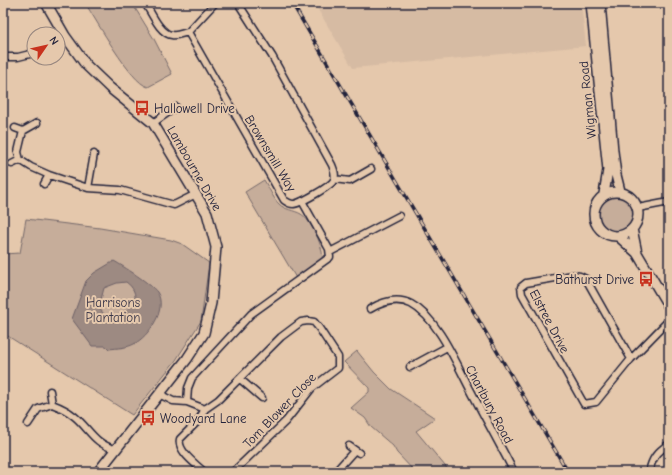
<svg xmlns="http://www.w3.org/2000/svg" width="672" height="475" font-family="'Comic Neue',sans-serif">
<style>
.built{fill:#d6bba3}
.green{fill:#c6ad9a;stroke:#74686a}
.water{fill:#9d8a82;stroke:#6c6066;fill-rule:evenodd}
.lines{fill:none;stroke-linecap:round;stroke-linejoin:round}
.street-casing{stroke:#22223b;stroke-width:9}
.secondary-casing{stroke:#22223b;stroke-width:12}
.street{stroke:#e5c8ac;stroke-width:6}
.secondary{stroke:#e5c8ac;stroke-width:9}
.rail-casing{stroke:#22223b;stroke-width:3.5}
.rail{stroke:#e5c8ac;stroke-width:2;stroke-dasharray:6;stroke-linecap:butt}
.labels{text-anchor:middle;stroke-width:4;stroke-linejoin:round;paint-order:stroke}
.street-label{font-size:13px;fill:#22223b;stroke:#e5c8ac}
.poi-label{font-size:13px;fill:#22223b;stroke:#e5c8ac;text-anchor:start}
.park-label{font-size:13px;fill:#3b3749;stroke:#e5c8ac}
</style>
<rect width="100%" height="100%" fill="#e5c8ac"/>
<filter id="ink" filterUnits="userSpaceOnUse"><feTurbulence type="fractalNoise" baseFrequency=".025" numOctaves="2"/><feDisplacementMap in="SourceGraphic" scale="8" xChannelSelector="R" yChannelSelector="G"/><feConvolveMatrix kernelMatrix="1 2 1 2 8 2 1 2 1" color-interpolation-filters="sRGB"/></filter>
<g filter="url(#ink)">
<path class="built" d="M 314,3 L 581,3 L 586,46 L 353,68 Z"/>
<path class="green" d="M 85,3 L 132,3 L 154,39 L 172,74 L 148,87 C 130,82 97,21 85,3 Z
M 264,180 C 269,188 273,198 279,204 C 285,210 294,210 301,214 C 311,220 325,249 322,260 L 296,278 L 245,192 Z
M598 214a18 18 0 1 1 36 0a18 18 0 1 1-36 0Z
M 26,219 L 100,228 L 171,240 L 182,244 L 209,263 L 201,321 L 176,360 L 132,415 L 3,333 L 3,254 L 20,253 Z
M 357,351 L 374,372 L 391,389 L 435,418 L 416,431 L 450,472 L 415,472 L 397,453 L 393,446 L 371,427 L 365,418 L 351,408 L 369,392 L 369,388 L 344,362 Z"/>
<path class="water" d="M 114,261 C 123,266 151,284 157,292 C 168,309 149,336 134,344 C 127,348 117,348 109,349 L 106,346 L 92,346 L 72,319 L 86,281 L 94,273 ZM 126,282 C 133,287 137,294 134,303 C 124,313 109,327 99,307 L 104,288 L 117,283 Z"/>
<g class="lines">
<g class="street-casing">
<path id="street" d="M 145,3 C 151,12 160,34 172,35 C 177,36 183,33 188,32
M 188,32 L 284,200 C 287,202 289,204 293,204 C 300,204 331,186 334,180 C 336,174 334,170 332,165 L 272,56 L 238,3
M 188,32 L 215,3
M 3,57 L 18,57 L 34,53
M 153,123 L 176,107
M 15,128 L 23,131 L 37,123
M 23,131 L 18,152 L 20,160 L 31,167 L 49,175 L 88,188 L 120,190 L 174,205 L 196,194
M 12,164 L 20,160
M 334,179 L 350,181 L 371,169
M 44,184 L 49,175
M 88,188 L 94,154
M 638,208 L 669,202
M 330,252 L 399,216
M 370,309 C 382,302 397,297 411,304 C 438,318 457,365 471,391 C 485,418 500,445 514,472
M 631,359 L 586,279 L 580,276 L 573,275 L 526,283 L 521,287 L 522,294 L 584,404 L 596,402 L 631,359 L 669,320
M 410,367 L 447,347
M 240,379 L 262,398
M 50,391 L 52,404
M 159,394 L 173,401 L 187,402 L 188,388 L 192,378 L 251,314 L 330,257 L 329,249 L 302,201
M 187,402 L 205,409
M 28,424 L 38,409 L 52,404 C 60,407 68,411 74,416 C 89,428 94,444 115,449
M 349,446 L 359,453
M 204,472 C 196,464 177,451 180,439 L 198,421 L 205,409 L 218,400 L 281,337 L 301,322 L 308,321 L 314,322 L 319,328 L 338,357 L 338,368 L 312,388 L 286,421 L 233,472
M 335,472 L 354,451
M 649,472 C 652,458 657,452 669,444"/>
</g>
<g class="secondary-casing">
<path id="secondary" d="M 46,3 L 65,36 L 86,65 L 110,88 L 153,123 L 207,213 L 216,247 L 211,303 L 204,333 L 187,359 L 98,472
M 591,3 L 608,170 L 604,194
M 600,3 L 613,151 L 616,175 L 620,191
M594 214a22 22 0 1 1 44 0a22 22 0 1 1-44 0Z
M 632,229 L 637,253
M 618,236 L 637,253 L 669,307"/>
</g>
<use href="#street" class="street"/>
<use href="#secondary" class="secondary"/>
<g class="rail-casing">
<path id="rail" d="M 292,3 L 568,472"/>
</g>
<use href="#rail" class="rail"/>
</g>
</g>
<defs>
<g id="bus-bare" transform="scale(1.2)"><path d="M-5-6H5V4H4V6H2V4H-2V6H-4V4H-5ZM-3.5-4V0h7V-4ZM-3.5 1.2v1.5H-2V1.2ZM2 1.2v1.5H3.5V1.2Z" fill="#c8321e" stroke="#e5c8ac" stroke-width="2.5" paint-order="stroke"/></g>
</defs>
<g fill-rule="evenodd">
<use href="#bus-bare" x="142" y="108"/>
<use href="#bus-bare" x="646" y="279"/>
<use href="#bus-bare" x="148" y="418"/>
</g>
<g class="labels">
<g class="street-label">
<text transform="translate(587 100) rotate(-96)" y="5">Wigman Road</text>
<text transform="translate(271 153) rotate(59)" y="5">Brownsmill Way</text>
<text transform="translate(195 168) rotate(60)" y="5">Lambourne Drive</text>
<text transform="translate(550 321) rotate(62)" y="5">Elstree Drive</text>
<text transform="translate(490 404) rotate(62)" y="5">Charlbury Road</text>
<text transform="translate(279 410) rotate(-46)" y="5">Tom Blower Close</text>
</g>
<g class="poi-label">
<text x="154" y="113">Hallowell Drive</text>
<text x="634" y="284" text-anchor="end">Bathurst Drive</text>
<text x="160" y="423">Woodyard Lane</text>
</g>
<g class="park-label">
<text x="113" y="307">Harrisons<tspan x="113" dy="15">Plantation</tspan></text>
</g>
</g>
<rect width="672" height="475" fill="none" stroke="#e5c8ac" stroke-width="16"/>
<rect x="8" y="8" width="656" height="459" fill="none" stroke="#22223b" stroke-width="1.5" filter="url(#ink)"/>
<g transform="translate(46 46) rotate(56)"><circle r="19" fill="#e5c8ac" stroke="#97867f"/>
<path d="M0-3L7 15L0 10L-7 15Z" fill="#c8321e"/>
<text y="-6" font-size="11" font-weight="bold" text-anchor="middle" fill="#22223b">N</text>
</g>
</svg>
